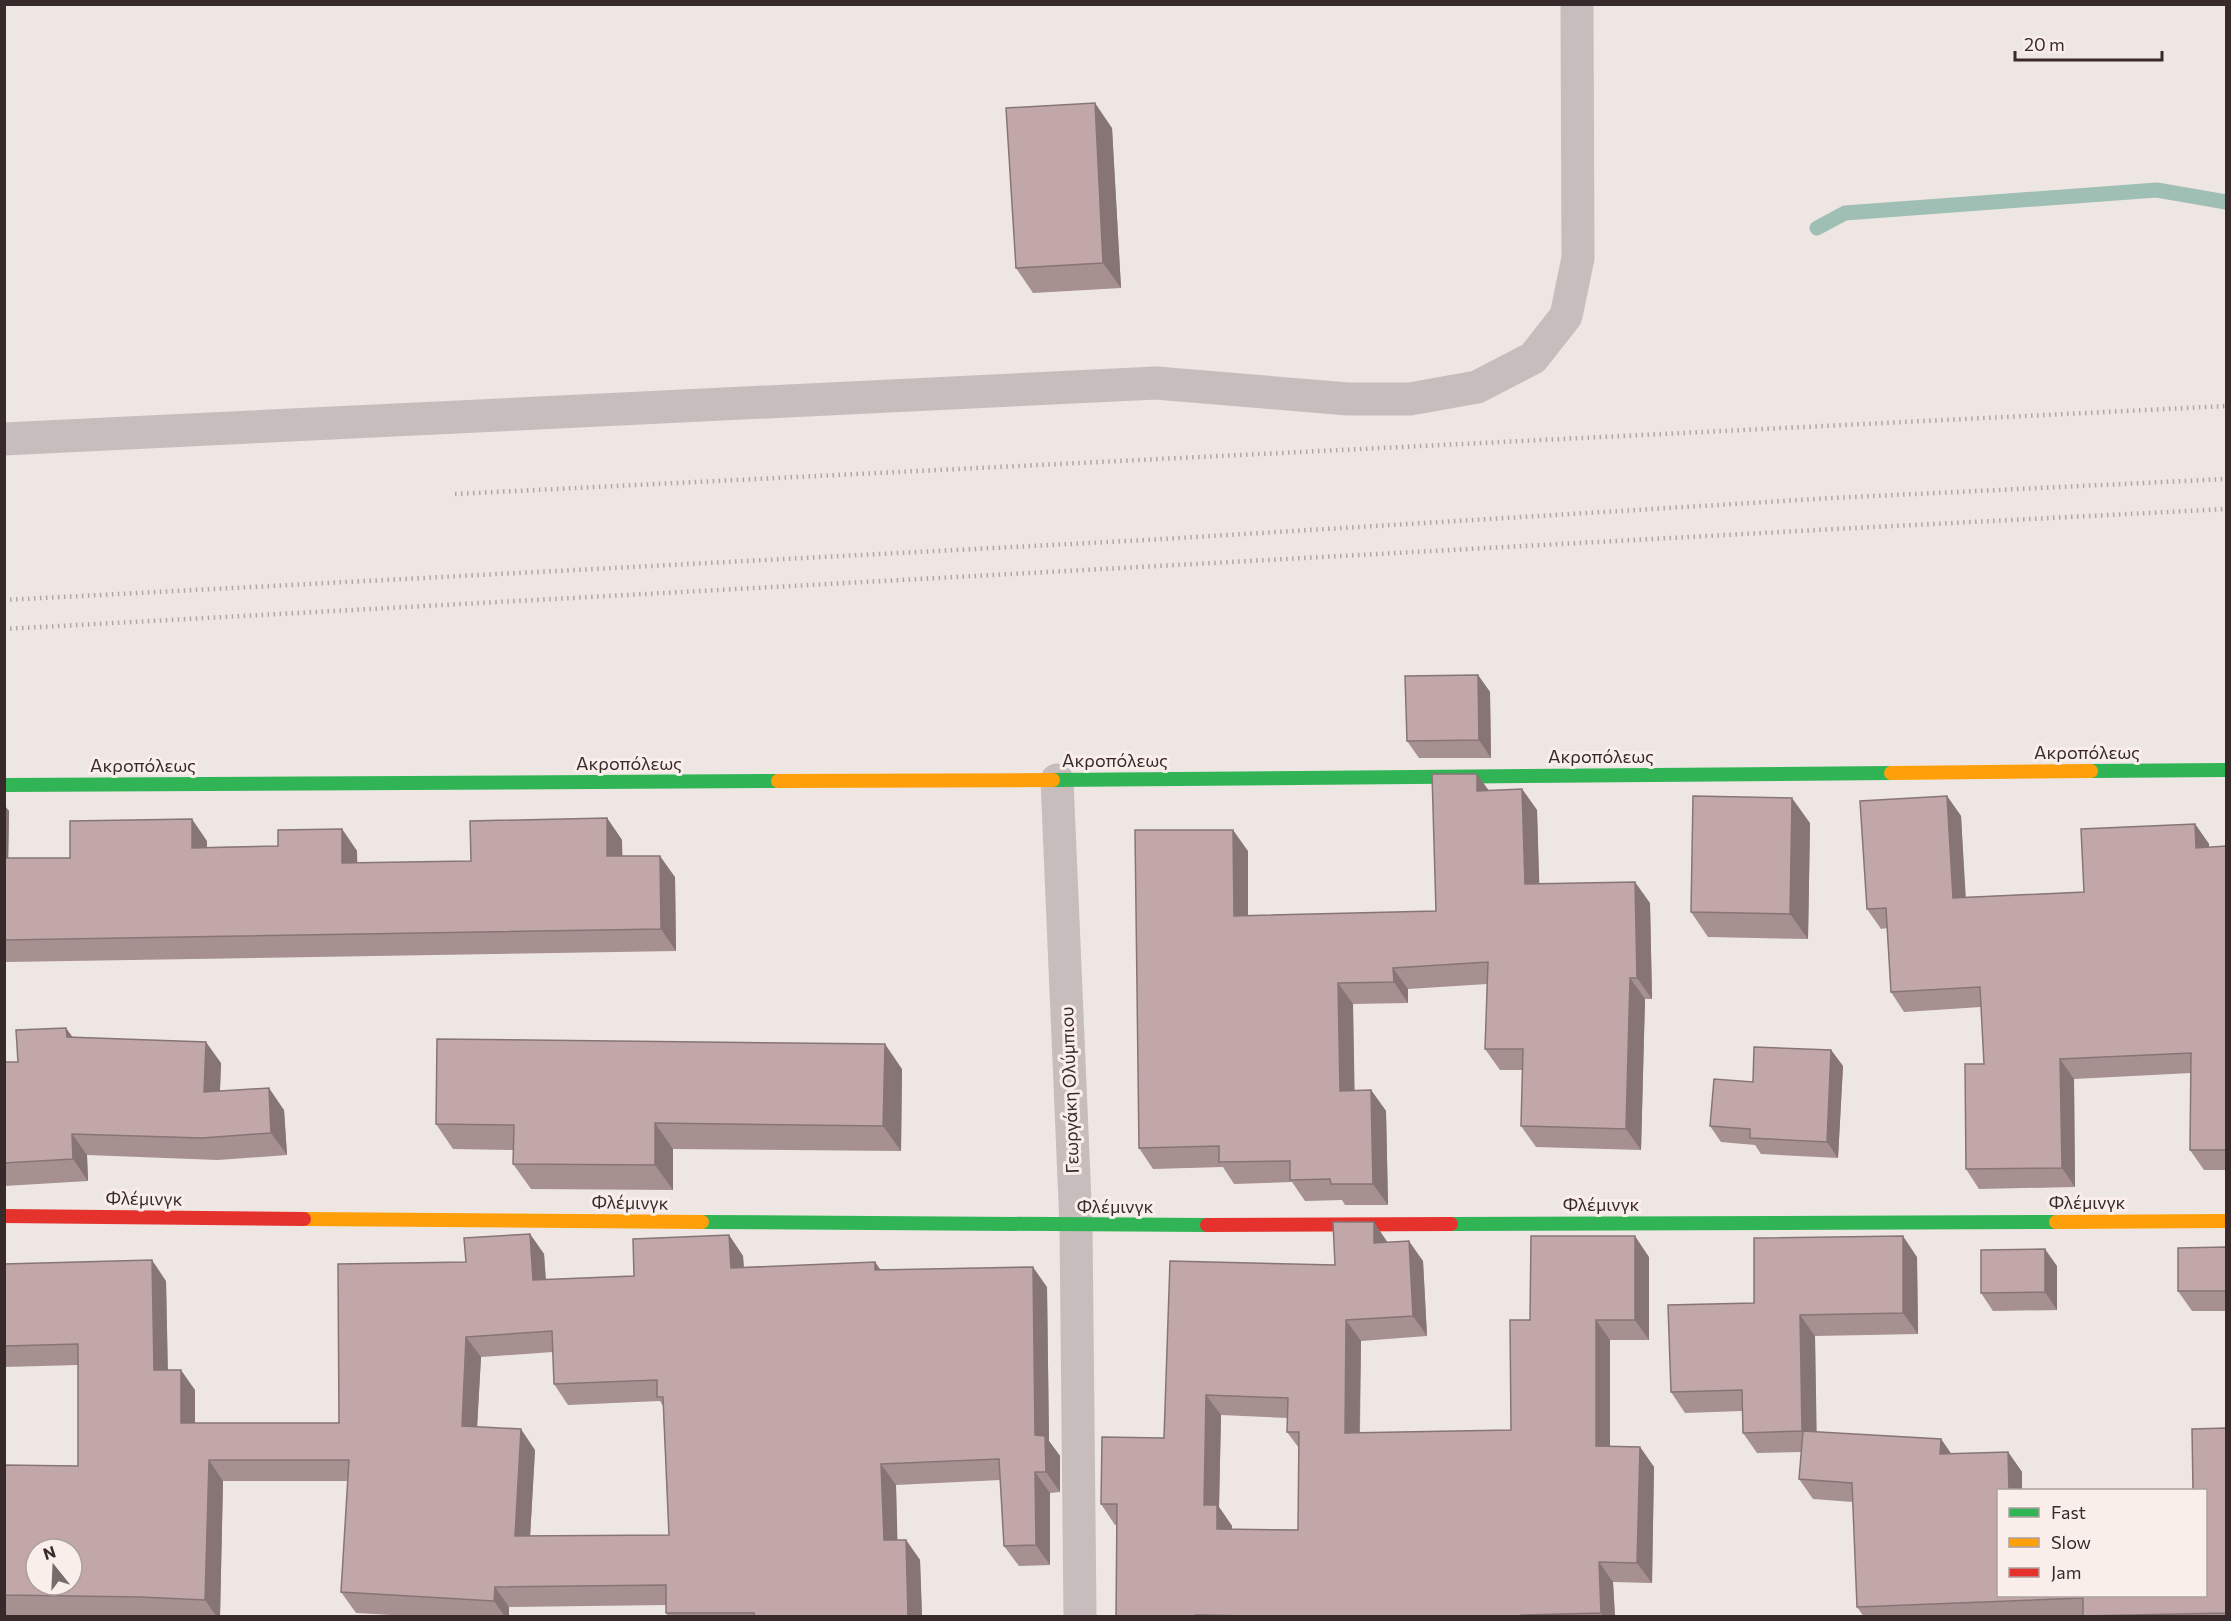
<svg xmlns="http://www.w3.org/2000/svg" width="2231" height="1621" font-family="Commissioner,sans-serif">
<style>
.lines{fill:none;stroke-linecap:round;stroke-linejoin:round}
.stream{stroke:#a0bfb4;stroke-width:15}
.street{stroke:#c7bdbc;stroke-width:33}
.fast{stroke:#30b455;stroke-width:14}
.slow{stroke:#ff9f0a;stroke-width:14}
.jam{stroke:#e5322d;stroke-width:14}
.rail{stroke:#afa7a6;stroke-width:4.5;stroke-dasharray:1.5 4.5;stroke-linecap:butt}
.wall{fill:#a69090;fill-rule:evenodd}
.shaded-wall{fill:#877576}
.building{fill:#c1a7a8;stroke:#877576;stroke-width:1.5;fill-rule:evenodd}
.labels{text-anchor:middle;stroke-width:6;stroke-linejoin:round;paint-order:stroke}
.street-label{font-size:18px;fill:#382a2a;stroke:#faeeeb}
</style>
<rect width="100%" height="100%" fill="#eee6e3"/>
<g class="lines">
<path class="stream" d="M 1817,228 L 1845,213 L 2157,190 L 2226,202"/>
<path class="street" d="M 4,439 L 1156,383 L 1348,399 L 1410,399 L 1477,387 L 1533,358 L 1566,316 L 1578,258 L 1577,4
M 1057,780 L 1076,1225 L 1080,1616"/>
<path class="fast" d="M 2091,771 L 2226,770
M 1053,780 L 1891,773
M 4,785 L 778,781
M 702,1222 L 1207,1225
M 1451,1224 L 2056,1222"/>
<path class="slow" d="M 1891,773 L 2091,771
M 778,781 L 1053,780
M 304,1219 L 702,1222
M 2056,1222 L 2226,1221"/>
<path class="jam" d="M 4,1216 L 304,1219
M 1207,1225 L 1451,1224"/>
<path class="rail" d="M 455,494 L 2226,406
M 4,600 L 1146,540 L 1832,498 L 2226,479
M 4,629 L 1835,529 L 2226,509"/>
</g>
<path class="wall" d="M 1112,128 L 1121,288 L 1033,293 L 1016,268 Z
M 1478,675 L 1490,692 L 1491,758 L 1419,758 L 1407,741 Z
M 1522,789 L 1537,810 L 1539,884 L 1650,903 L 1652,999 L 1645,999 L 1641,1150 L 1536,1147 L 1521,1126 L 1523,1070 L 1500,1070 L 1485,1049 L 1487,984 L 1408,989 L 1408,1003 L 1353,1004 L 1354,1090 L 1371,1090 L 1386,1111 L 1388,1205 L 1345,1205 L 1342,1200 L 1305,1201 L 1292,1182 L 1234,1184 L 1223,1167 L 1153,1169 L 1139,1148 L 1248,851 L 1248,916 L 1436,911 L 1489,791 Z
M 1947,796 L 1961,816 L 1965,897 L 2084,892 L 2195,824 L 2209,844 L 2209,848 L 2226,846 L 2226,1170 L 2204,1170 L 2190,1150 L 2191,1073 L 2074,1079 L 2075,1187 L 1979,1189 L 1966,1169 L 1984,1064 L 1981,1007 L 1904,1012 L 1891,992 L 1887,928 L 1881,929 L 1867,909 Z
M 4,805 L 9,811 L 8,858 L 70,858 L 207,841 L 207,847 L 278,846 L 342,829 L 357,851 L 357,863 L 471,861 L 607,818 L 622,840 L 622,856 L 675,877 L 676,951 L 6,962 L 6,985 L 4,985 Z
M 1810,823 L 1808,939 L 1708,937 L 1691,912 Z
M 73,1037 L 221,1063 L 220,1091 L 284,1110 L 287,1155 L 218,1160 L 87,1155 L 88,1181 L 4,1186 L 4,1062 L 18,1062 Z
M 1831,1050 L 1843,1066 L 1838,1158 L 1761,1154 L 1755,1145 L 1721,1142 L 1710,1126 L 1753,1082 Z
M 902,1069 L 901,1151 L 673,1149 L 673,1190 L 531,1189 L 513,1164 L 513,1150 L 453,1149 L 436,1124 Z
M 530,1234 L 544,1254 L 546,1280 L 634,1276 L 729,1235 L 743,1256 L 744,1268 L 875,1262 L 880,1269 L 1047,1287 L 1049,1441 L 1060,1456 L 1060,1492 L 1050,1493 L 1050,1565 L 1019,1566 L 1004,1546 L 1000,1480 L 896,1485 L 897,1540 L 906,1540 L 920,1560 L 922,1617 L 669,1617 L 666,1613 L 666,1605 L 509,1607 L 509,1617 L 425,1617 L 356,1613 L 341,1592 L 348,1481 L 223,1481 L 220,1617 L 4,1616 L 4,1465 L 78,1466 L 78,1365 L 4,1367 L 4,1264 L 166,1281 L 168,1370 L 195,1390 L 195,1423 L 339,1423 L 466,1262 ZM 553,1352 L 554,1384 L 568,1405 L 660,1401 L 663,1406 L 669,1535 L 530,1536 L 535,1450 L 477,1427 L 481,1357 Z
M 1388,1242 L 1423,1261 L 1427,1336 L 1361,1341 L 1360,1433 L 1511,1430 L 1530,1320 L 1649,1257 L 1649,1340 L 1610,1340 L 1610,1446 L 1640,1447 L 1654,1467 L 1652,1583 L 1613,1582 L 1615,1617 L 1116,1617 L 1117,1525 L 1115,1525 L 1101,1504 L 1164,1438 L 1335,1265 ZM 1221,1415 L 1288,1418 L 1287,1432 L 1299,1448 L 1298,1530 L 1232,1529 L 1232,1526 L 1219,1507 Z
M 2226,1247 L 2226,1311 L 2192,1311 L 2178,1291 Z
M 1917,1257 L 1918,1334 L 1815,1336 L 1816,1432 L 1941,1439 L 1951,1454 L 2008,1452 L 2022,1472 L 2022,1491 L 1998,1491 L 2205,1596 L 2226,1428 L 2226,1617 L 1864,1617 L 1857,1607 L 1853,1502 L 1813,1499 L 1799,1479 L 1801,1452 L 1757,1453 L 1743,1433 L 1742,1411 L 1685,1413 L 1671,1392 L 1754,1303 Z
M 2057,1266 L 2057,1310 L 1993,1311 L 1981,1293 Z"/>
<path class="shaded-wall" d="M 1095,103 L 1112,128 L 1121,288 L 1103,263 Z
M 1478,675 L 1490,692 L 1491,758 L 1479,740 Z
M 1477,774 L 1492,795 L 1477,791 Z
M 1522,789 L 1537,810 L 1540,905 L 1525,884 Z
M 1947,796 L 1961,816 L 1967,918 L 1953,898 Z
M 1792,798 L 1810,823 L 1808,939 L 1790,914 Z
M 4,805 L 9,811 L 8,880 L 4,876 Z
M 607,818 L 622,840 L 623,878 L 607,856 Z
M 192,819 L 207,841 L 207,870 L 192,848 Z
M 2195,824 L 2209,844 L 2210,868 L 2196,848 Z
M 342,829 L 357,851 L 358,885 L 342,863 Z
M 1233,830 L 1248,851 L 1248,937 L 1234,916 Z
M 660,856 L 675,877 L 676,951 L 661,929 Z
M 1635,882 L 1650,903 L 1652,999 L 1637,978 Z
M 4,960 L 6,962 L 6,985 L 4,983 Z
M 1393,968 L 1408,989 L 1408,1003 L 1394,982 Z
M 1630,978 L 1645,999 L 1641,1150 L 1626,1129 Z
M 1338,983 L 1353,1004 L 1355,1112 L 1340,1091 Z
M 66,1028 L 82,1050 L 67,1037 Z
M 206,1042 L 221,1063 L 219,1114 L 204,1092 Z
M 885,1044 L 902,1069 L 901,1151 L 883,1126 Z
M 1831,1050 L 1843,1066 L 1838,1158 L 1827,1142 Z
M 2060,1059 L 2074,1079 L 2075,1187 L 2062,1168 Z
M 269,1088 L 284,1110 L 287,1155 L 271,1133 Z
M 1371,1090 L 1386,1111 L 1388,1205 L 1373,1184 Z
M 655,1123 L 673,1149 L 673,1190 L 655,1165 Z
M 72,1134 L 87,1155 L 88,1181 L 73,1159 Z
M 1374,1222 L 1388,1243 L 1374,1243 Z
M 530,1234 L 544,1254 L 547,1300 L 533,1280 Z
M 729,1235 L 743,1256 L 745,1289 L 731,1268 Z
M 1635,1236 L 1649,1257 L 1649,1340 L 1635,1320 Z
M 1903,1236 L 1917,1257 L 1918,1334 L 1903,1313 Z
M 1409,1241 L 1423,1261 L 1427,1336 L 1413,1316 Z
M 2045,1249 L 2057,1266 L 2057,1310 L 2045,1292 Z
M 152,1260 L 166,1281 L 168,1390 L 154,1370 Z
M 875,1262 L 889,1283 L 875,1270 Z
M 1033,1267 L 1047,1287 L 1049,1441 L 1060,1456 L 1060,1492 L 1046,1472 L 1035,1435 Z
M 1800,1315 L 1815,1336 L 1817,1451 L 1802,1431 Z
M 1346,1320 L 1361,1341 L 1359,1453 L 1345,1433 Z
M 1596,1320 L 1610,1340 L 1610,1466 L 1596,1446 Z
M 466,1337 L 481,1357 L 476,1446 L 462,1426 Z
M 181,1370 L 195,1390 L 195,1443 L 181,1423 Z
M 1206,1395 L 1221,1415 L 1219,1507 L 1232,1526 L 1232,1550 L 1217,1529 L 1204,1505 Z
M 521,1429 L 535,1450 L 529,1556 L 515,1536 Z
M 1941,1439 L 1955,1459 L 1940,1454 Z
M 1640,1447 L 1654,1467 L 1652,1583 L 1637,1563 Z
M 2008,1452 L 2022,1472 L 2022,1491 L 2009,1491 Z
M 209,1460 L 223,1481 L 220,1617 L 217,1617 L 205,1600 Z
M 881,1464 L 896,1485 L 898,1561 L 884,1540 Z
M 1035,1472 L 1050,1493 L 1050,1565 L 1036,1545 Z
M 906,1540 L 920,1560 L 922,1617 L 908,1617 Z
M 1599,1562 L 1613,1582 L 1615,1617 L 1603,1617 L 1601,1613 Z
M 495,1587 L 509,1607 L 509,1617 L 505,1617 L 494,1601 Z"/>
<path class="building" d="M 1095,103 L 1103,263 L 1016,268 L 1006,108 Z
M 1478,675 L 1479,740 L 1407,741 L 1405,676 Z
M 1432,774 L 1477,774 L 1477,791 L 1522,789 L 1525,884 L 1635,882 L 1637,978 L 1630,978 L 1626,1129 L 1521,1126 L 1523,1049 L 1485,1049 L 1488,962 L 1393,968 L 1394,982 L 1338,983 L 1340,1091 L 1371,1090 L 1373,1184 L 1331,1184 L 1330,1179 L 1290,1180 L 1290,1161 L 1219,1162 L 1219,1146 L 1139,1148 L 1135,830 L 1233,830 L 1234,916 L 1436,911 Z
M 1693,796 L 1792,798 L 1790,914 L 1691,912 Z
M 1947,796 L 1953,898 L 2084,892 L 2081,829 L 2195,824 L 2196,848 L 2226,846 L 2226,1150 L 2190,1150 L 2191,1053 L 2060,1059 L 2062,1168 L 1966,1169 L 1965,1064 L 1984,1064 L 1980,987 L 1891,992 L 1886,908 L 1867,909 L 1860,801 Z
M 607,818 L 607,856 L 660,856 L 661,929 L 4,940 L 4,858 L 70,858 L 70,821 L 192,819 L 192,848 L 278,846 L 278,830 L 342,829 L 342,863 L 471,861 L 470,821 Z
M 66,1028 L 67,1037 L 206,1042 L 204,1092 L 269,1088 L 271,1133 L 202,1138 L 72,1134 L 73,1159 L 4,1163 L 4,1062 L 18,1062 L 16,1030 Z
M 437,1039 L 885,1044 L 883,1126 L 655,1123 L 655,1165 L 513,1164 L 514,1125 L 436,1124 Z
M 1754,1047 L 1831,1050 L 1827,1142 L 1750,1138 L 1750,1129 L 1710,1126 L 1714,1079 L 1753,1082 Z
M 1333,1222 L 1374,1222 L 1374,1243 L 1409,1241 L 1413,1316 L 1346,1320 L 1345,1433 L 1511,1430 L 1510,1320 L 1530,1320 L 1531,1236 L 1635,1236 L 1635,1320 L 1596,1320 L 1596,1446 L 1640,1447 L 1637,1563 L 1599,1562 L 1601,1613 L 1521,1615 L 1521,1617 L 1329,1617 L 1196,1615 L 1196,1617 L 1116,1617 L 1117,1504 L 1101,1504 L 1102,1437 L 1164,1438 L 1170,1261 L 1335,1265 ZM 1206,1395 L 1288,1398 L 1287,1432 L 1299,1432 L 1298,1530 L 1217,1529 L 1217,1505 L 1204,1505 Z
M 530,1234 L 533,1280 L 634,1276 L 633,1239 L 729,1235 L 731,1268 L 875,1262 L 875,1270 L 1033,1267 L 1035,1435 L 1045,1436 L 1046,1472 L 1035,1472 L 1036,1545 L 1004,1546 L 999,1459 L 881,1464 L 884,1540 L 906,1540 L 908,1617 L 754,1617 L 754,1613 L 666,1613 L 666,1585 L 495,1587 L 494,1601 L 341,1592 L 349,1460 L 209,1460 L 205,1600 L 141,1597 L 4,1595 L 4,1465 L 78,1466 L 78,1344 L 4,1346 L 4,1264 L 152,1260 L 154,1370 L 181,1370 L 181,1423 L 339,1423 L 338,1264 L 466,1262 L 464,1238 ZM 552,1331 L 554,1384 L 657,1380 L 657,1397 L 663,1397 L 669,1535 L 515,1536 L 521,1429 L 462,1426 L 466,1337 ZM 36,1549 L 72,1549 L 72,1585 L 36,1585 Z
M 1903,1236 L 1903,1313 L 1800,1315 L 1802,1431 L 1743,1433 L 1742,1390 L 1671,1392 L 1668,1305 L 1754,1303 L 1754,1238 Z
M 2226,1247 L 2226,1291 L 2178,1291 L 2178,1248 Z
M 2045,1249 L 2045,1292 L 1981,1293 L 1981,1250 Z
M 2226,1428 L 2226,1613 L 2083,1616 L 2083,1598 L 1857,1607 L 1852,1483 L 1799,1479 L 1803,1431 L 1941,1439 L 1940,1454 L 2008,1452 L 2009,1491 L 1998,1491 L 1998,1596 L 2205,1596 L 2205,1491 L 2193,1491 L 2192,1429 Z"/>
<g class="labels">
<g class="street-label">
<text x="2087" y="759">Ακροπόλεως</text>
<text x="1601" y="763">Ακροπόλεως</text>
<text x="1115" y="767">Ακροπόλεως</text>
<text x="629" y="770">Ακροπόλεως</text>
<text x="143" y="772">Ακροπόλεως</text>
<text transform="translate(1070 1090) rotate(-92)" y="6">Γεωργάκη Ολύμπιου</text>
<text transform="translate(144 1199) rotate(1)" y="6">Φλέμινγκ</text>
<text transform="translate(630 1203) rotate(1)" y="6">Φλέμινγκ</text>
<text x="2087" y="1209">Φλέμινγκ</text>
<text x="1601" y="1211">Φλέμινγκ</text>
<text x="1115" y="1213">Φλέμινγκ</text>
</g>
</g>
<rect width="2231" height="1621" fill="none" stroke="#382a2a" stroke-width="12"/>
<rect x="1997" y="1489" width="210" height="108" fill="#faeeeb" stroke="#aca09e" stroke-width="1.5"/>
<rect x="2009" y="1508" width="30" height="9" fill="#30b455" stroke="#aca09e" stroke-width="1.5"/>
<text x="2051" y="1519" font-size="18" fill="#382a2a">Fast</text>
<rect x="2009" y="1538" width="30" height="9" fill="#ff9f0a" stroke="#aca09e" stroke-width="1.5"/>
<text x="2051" y="1549" font-size="18" fill="#382a2a">Slow</text>
<rect x="2009" y="1568" width="30" height="9" fill="#e5322d" stroke="#aca09e" stroke-width="1.5"/>
<text x="2051" y="1579" font-size="18" fill="#382a2a">Jam</text>
<g transform="translate(54 1567) rotate(342)"><circle r="28" fill="#faeeeb" stroke="#aca09e" stroke-width="1.5"/>
<path d="M0-4.5L10 22L0 15L-10 22Z" fill="#786c6b"/>
<text y="-9" font-size="16" font-weight="bold" text-anchor="middle" fill="#382a2a">N</text>
</g>
<path d="M2015 51v9h147v-9" fill="none" stroke="#382a2a" stroke-width="3"/>
<text x="2024" y="51" font-size="18" fill="#382a2a" stroke="#faeeeb" stroke-width="4.5" paint-order="stroke">20 m</text>
</svg>
